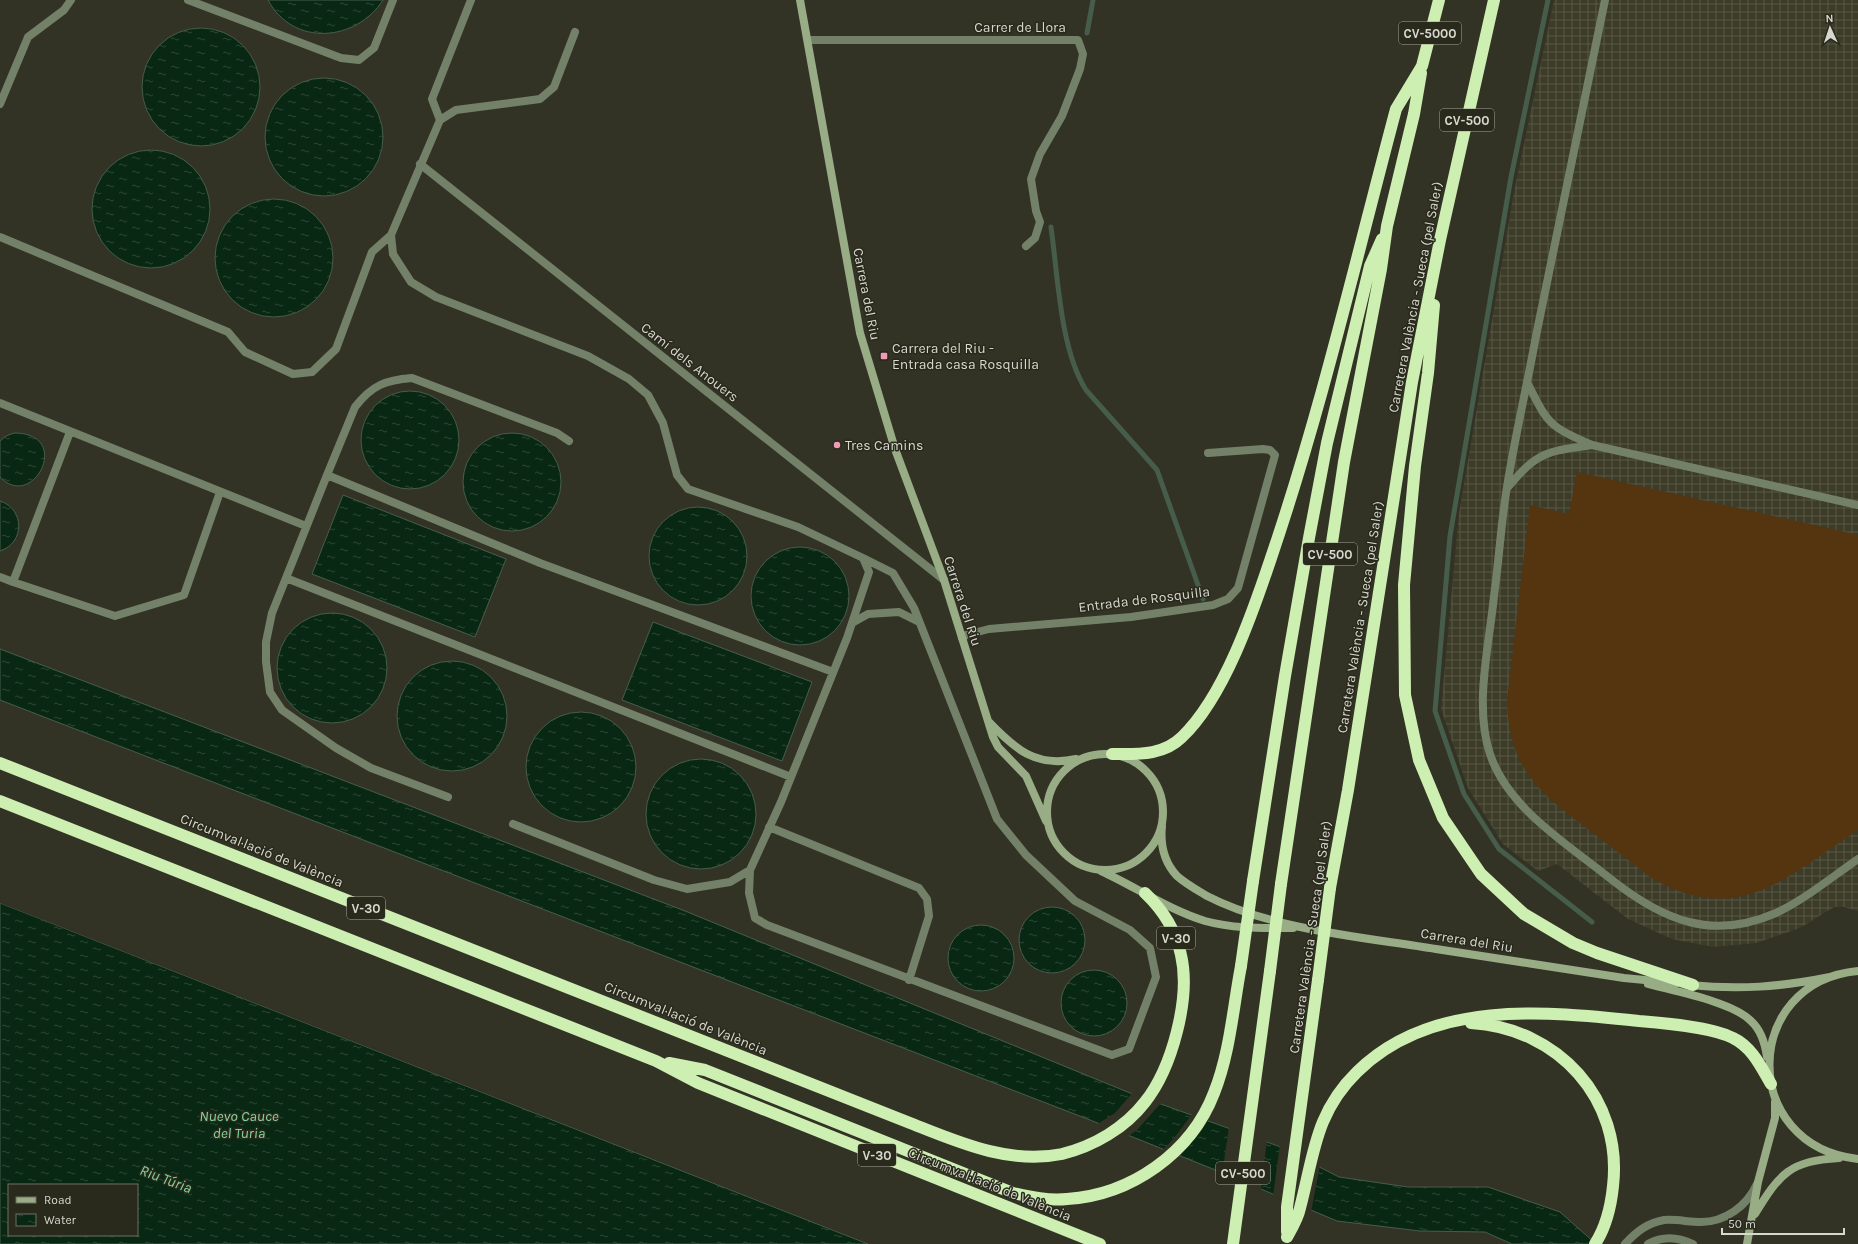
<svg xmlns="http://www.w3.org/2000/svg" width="1858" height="1244" font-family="Karla,sans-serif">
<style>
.industrial{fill:url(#industrial-grid)}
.grass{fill:#553410}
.water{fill:url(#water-ripples);stroke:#475d4c;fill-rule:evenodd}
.pier{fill:#333325}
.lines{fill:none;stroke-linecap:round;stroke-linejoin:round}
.stream{stroke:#475d4c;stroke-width:5}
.lane{stroke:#748169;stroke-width:8}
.street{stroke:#748169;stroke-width:8}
.secondary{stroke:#98ad86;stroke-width:8}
.highway{stroke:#ceefb2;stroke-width:12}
.highway-bridge{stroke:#ceefb2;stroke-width:12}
.poi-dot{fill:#f19ab4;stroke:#29291c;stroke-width:1.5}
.labels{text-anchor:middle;stroke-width:3;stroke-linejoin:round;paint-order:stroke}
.shield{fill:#29291c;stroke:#a3a499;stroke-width:1}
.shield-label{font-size:13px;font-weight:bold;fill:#d7d8cf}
.street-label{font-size:14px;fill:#d7d8cf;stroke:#29291c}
.poi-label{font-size:14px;fill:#d7d8cf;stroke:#29291c;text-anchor:start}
.water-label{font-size:15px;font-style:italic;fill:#81d59a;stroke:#29291c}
</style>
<defs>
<pattern id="industrial-grid" width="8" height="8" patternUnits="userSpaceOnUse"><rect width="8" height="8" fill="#3c3c28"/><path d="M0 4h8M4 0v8" fill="none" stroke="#575746"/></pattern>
<pattern id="water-ripples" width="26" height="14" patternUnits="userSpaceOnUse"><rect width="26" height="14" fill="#092814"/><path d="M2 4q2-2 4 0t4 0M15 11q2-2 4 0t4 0" fill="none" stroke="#2c4635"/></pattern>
</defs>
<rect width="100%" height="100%" fill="#333325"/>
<path class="industrial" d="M 1554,0 L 1858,0 L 1858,911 L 1844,907 L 1834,907 L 1800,928 L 1756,943 L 1713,947 L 1672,939 L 1628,919 L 1557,864 L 1538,871 L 1503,844 L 1468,788 L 1441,709 L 1459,513 L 1514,192 Z"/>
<path class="grass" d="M 1577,472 L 1858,535 L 1858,830 C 1787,877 1736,929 1650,877 C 1628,860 1607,843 1585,827 C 1535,789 1509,766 1507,700 L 1530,505 L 1569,514 Z"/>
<path class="water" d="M 268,0 L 383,0 C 356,42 293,47 268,0 Z
M142 87a59 59 0 1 1 118 0a59 59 0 1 1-118 0Z
M265 137a59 59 0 1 1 118 0a59 59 0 1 1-118 0Z
M92 209a59 59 0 1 1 118 0a59 59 0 1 1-118 0Z
M215 258a59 59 0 1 1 118 0a59 59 0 1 1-118 0Z
M361 440a49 49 0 1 1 98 0a49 49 0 1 1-98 0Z
M463 482a49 49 0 1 1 98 0a49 49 0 1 1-98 0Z
M 14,433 C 74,433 33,512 0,477 L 0,441 L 6,436 Z
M 343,495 L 506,559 L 475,637 L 312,574 Z
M 0,501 C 25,509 25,543 0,551 Z
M649 556a49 49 0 1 1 98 0a49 49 0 1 1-98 0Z
M751 596a49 49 0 1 1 98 0a49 49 0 1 1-98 0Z
M277 668a55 55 0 1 1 110 0a55 55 0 1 1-110 0Z
M 653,622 L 812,682 L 782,761 L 622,700 Z
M 0,649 L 685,911 L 1130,1093 L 1278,1146 L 1339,1177 L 1408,1187 L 1488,1187 L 1560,1212 L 1596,1244 L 1512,1244 L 1485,1232 L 1420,1231 L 1337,1221 L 1218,1171 L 1085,1118 L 0,700 Z
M397 716a55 55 0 1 1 110 0a55 55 0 1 1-110 0Z
M526 767a55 55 0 1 1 110 0a55 55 0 1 1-110 0Z
M646 814a55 55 0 1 1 110 0a55 55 0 1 1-110 0Z
M 0,903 L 868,1244 L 0,1244 ZM 9,1185 L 137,1185 L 137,1235 L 9,1235 Z
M1019 940a33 33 0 1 1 66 0a33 33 0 1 1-66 0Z
M948 958a33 33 0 1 1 66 0a33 33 0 1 1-66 0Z
M1061 1003a33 33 0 1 1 66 0a33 33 0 1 1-66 0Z"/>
<path class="pier" d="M 0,901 L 869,1242 L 870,1244 L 0,903 Z
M 1133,1092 L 1162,1102 L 1137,1130 L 1127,1137 L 1096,1125 L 1115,1113 Z
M 1193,1113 L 1209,1119 L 1200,1133 L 1179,1157 L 1162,1151 L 1174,1138 Z
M 1229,1126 L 1267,1140 L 1261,1191 L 1222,1175 Z
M 1280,1144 L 1320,1165 L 1311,1212 L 1273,1196 Z"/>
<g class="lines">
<path class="stream" d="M 1548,0 L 1511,177 L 1450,536 L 1435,711 L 1464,794 L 1499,849 L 1592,922
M 1087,33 L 1093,0
M 1051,227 C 1058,276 1060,349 1086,390 L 1157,470 L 1203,599"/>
<path class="lane" d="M 188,0 L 341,58 L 359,60 L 374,48 L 393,0
M 471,0 L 432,99 L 440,120 L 391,235 L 393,254 L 411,282 L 436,297 L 588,356 L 629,379 L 648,395 L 663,423 L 677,475 L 688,489 L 798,527 L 863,558 L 869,572 L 847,638 L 781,802 L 750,870 L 730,882 L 687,889 L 654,880 L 513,824
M 0,104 L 28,37 L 64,10 L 71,0
M 440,120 L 456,110 L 540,99 L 554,87 L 575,32
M 0,237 L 228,332 L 245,352 L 293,374 L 312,372 L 336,349 L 372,252 L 391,235
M 0,403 L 306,526
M 569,441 L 557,433 L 412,378 C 386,380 372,385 355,407 L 327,475 L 540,563 L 833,672
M 327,475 L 286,578 L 791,777
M 0,577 L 13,582 L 70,432
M 286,578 L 272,613 L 266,642 L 266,662 L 270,692 L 282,710 L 336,748 L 371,768 L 448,797
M 13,582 L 115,616 L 184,595 L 220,492
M 852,623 L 868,614 L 899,612 L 919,622
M 769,827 L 919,888 L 927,899 L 929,916 L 909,980
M 750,870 L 749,893 L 755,918 L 767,925 L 1112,1055 L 1129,1049 L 1156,977 L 1150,948 L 1130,930 L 1075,901 L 1026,855 L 997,819 L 914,608 L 893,573 L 863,558
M 1625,1244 C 1636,1232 1647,1223 1664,1220 C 1676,1219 1689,1222 1701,1222 C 1725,1222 1747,1206 1757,1184
M 1648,1244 C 1662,1236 1678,1237 1693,1244"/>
<path class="street" d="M 1605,0 C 1582,112 1559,224 1536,336 C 1527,386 1515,436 1507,487 C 1501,523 1499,560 1494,596 C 1489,646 1474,706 1490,754 C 1508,809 1569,845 1612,880 C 1663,920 1712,941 1776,913 C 1804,900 1832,877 1858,859
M 808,40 L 1078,40 L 1083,54 L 1080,69 L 1062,116 L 1040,154 L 1031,179 L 1036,211 L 1040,222 L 1035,238 L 1026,246
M 420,164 L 944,580
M 1527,382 C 1536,399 1543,418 1558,428 C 1568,435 1581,440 1592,445 L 1858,505
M 1508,487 C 1517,477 1525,466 1537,459 C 1552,449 1574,448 1592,445
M 962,638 L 966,635 L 989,629 L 1131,617 L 1213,605 L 1228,599 L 1238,588 L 1275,455 L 1270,450 L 1263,449 L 1208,453"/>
<path class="secondary" d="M 800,0 L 860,333 L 895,449 L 944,580 L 993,737 L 998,747 L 1026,776 L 1046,821
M 989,722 C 1015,749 1036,768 1076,759
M1047 812a58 58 0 1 1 116 0a58 58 0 1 1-116 0Z
M 1162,826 C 1160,845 1164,862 1177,876 C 1186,884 1197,890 1207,896 C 1273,930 1363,937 1436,949 C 1499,959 1561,968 1624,978 L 1676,983
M 1101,871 C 1136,887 1169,910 1205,921 C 1234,929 1264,928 1293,928
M 1858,971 C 1741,982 1739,1146 1858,1159
M 1648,984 C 1674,991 1733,1002 1751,1021 C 1761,1030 1765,1043 1767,1057
M 1689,985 C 1740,990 1780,987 1830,977
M 1755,1214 C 1780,1173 1790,1161 1839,1158
M 1747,1244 L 1758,1182 L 1775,1118 L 1775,1102"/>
<path class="highway" d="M 1434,305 L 1428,373 L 1415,466 L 1404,585 L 1405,695 L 1419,760 L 1443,818 L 1481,874 L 1524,914 L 1573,943 L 1597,953 L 1693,985
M 1112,754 C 1137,754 1163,756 1182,737 C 1224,697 1253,612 1271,558 C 1321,411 1356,259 1396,109 L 1422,66 L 1439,0
M 0,763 L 910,1123 C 958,1142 1009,1165 1062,1154 C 1094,1146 1125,1128 1145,1102 C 1172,1068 1191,998 1181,955 C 1176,931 1163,910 1145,893
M 0,801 L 656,1061 L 698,1083 L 1100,1244
M 1253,881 L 1285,676 L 1309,538 L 1327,443 L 1370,266 L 1382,239
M 1281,884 L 1344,462 L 1381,269 L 1387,226 L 1414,114 L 1421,73
M 1330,888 L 1348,790 L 1412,382 L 1440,240 L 1494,0
M 1471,1023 C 1558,1028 1623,1099 1613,1186 C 1611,1206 1606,1227 1595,1244
M 669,1063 L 705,1070 L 1013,1193 C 1031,1197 1049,1201 1067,1199 C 1131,1195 1191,1153 1214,1093 C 1230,1053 1233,1008 1241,966
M 1287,1232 L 1287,1207 L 1318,980
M 1287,1237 C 1292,1228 1298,1218 1300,1208 C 1314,1155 1315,1113 1357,1072 C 1431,999 1545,1011 1639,1021 C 1664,1023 1712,1027 1733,1038 C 1752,1047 1761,1067 1771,1084
M 1233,1244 L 1270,971"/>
<path class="highway-bridge" d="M 1241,966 L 1253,881
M 1270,971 L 1281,884
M 1318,980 L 1330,888"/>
</g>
<g class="poi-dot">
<rect x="880" y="352" width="8" height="8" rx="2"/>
<circle cx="837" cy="445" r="4"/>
</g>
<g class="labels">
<g class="shield">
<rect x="1399" y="22" width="62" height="22" rx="3"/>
<rect x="1440" y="109" width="54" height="22" rx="3"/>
<rect x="1303" y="543" width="54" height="22" rx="3"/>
<rect x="347" y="897" width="38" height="22" rx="3"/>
<rect x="1157" y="927" width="38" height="22" rx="3"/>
<rect x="858" y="1144" width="38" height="22" rx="3"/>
<rect x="1216" y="1162" width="54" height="22" rx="3"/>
</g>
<g class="shield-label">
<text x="1430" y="38">CV-5000</text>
<text x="1467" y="125">CV-500</text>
<text x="1330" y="559">CV-500</text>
<text x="366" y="913">V-30</text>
<text x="1176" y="943">V-30</text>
<text x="877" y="1160">V-30</text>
<text x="1243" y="1178">CV-500</text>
</g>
<g class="street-label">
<text x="1020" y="32">Carrer de Llora</text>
<text transform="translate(867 294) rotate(79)" y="5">Carrera del Riu</text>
<text transform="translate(1415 297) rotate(-79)" y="5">Carretera València - Sueca (pel Saler)</text>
<text transform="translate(690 362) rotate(38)" y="5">Camí dels Anouers</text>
<text transform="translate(1144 599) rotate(-7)" y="5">Entrada de Rosquilla</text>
<text transform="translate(963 601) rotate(72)" y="5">Carrera del Riu</text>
<text transform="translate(1360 617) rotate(-81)" y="5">Carretera València - Sueca (pel Saler)</text>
<text transform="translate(262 850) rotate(22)" y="5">Circumval·lació de València</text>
<text transform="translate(1310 937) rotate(-82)" y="5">Carretera València - Sueca (pel Saler)</text>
<text transform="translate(1467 940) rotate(9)" y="5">Carrera del Riu</text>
<text transform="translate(686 1018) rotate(22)" y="5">Circumval·lació de València</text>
<text transform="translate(990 1184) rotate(22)" y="5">Circumval·lació de València</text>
</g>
<g class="poi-label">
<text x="892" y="353">Carrera del Riu -<tspan x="892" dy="16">Entrada casa Rosquilla</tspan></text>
<text x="845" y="450">Tres Camins</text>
</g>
<g class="water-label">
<text x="239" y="1121">Nuevo Cauce<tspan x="239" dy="17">del Turia</tspan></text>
<text transform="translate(166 1179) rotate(21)" y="5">Riu Túria</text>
</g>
</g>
<rect x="8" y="1184" width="130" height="52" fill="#29291c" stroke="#6f6f64"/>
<rect x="16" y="1197" width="20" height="6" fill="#98ad86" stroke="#6f6f64"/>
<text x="44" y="1204" font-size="12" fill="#d7d8cf">Road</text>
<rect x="16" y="1214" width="20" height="12" fill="url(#water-ripples)" stroke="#6f6f64"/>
<text x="44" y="1224" font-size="12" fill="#d7d8cf">Water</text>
<g transform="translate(1830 28) rotate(357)" stroke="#29291c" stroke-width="3" paint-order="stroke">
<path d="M0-3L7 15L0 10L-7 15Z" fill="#d7d8cf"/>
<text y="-6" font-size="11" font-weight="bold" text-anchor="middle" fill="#d7d8cf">N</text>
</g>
<path d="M1722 1228v6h122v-6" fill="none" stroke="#d7d8cf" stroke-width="2"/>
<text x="1728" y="1228" font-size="12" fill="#d7d8cf" stroke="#29291c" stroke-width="3" paint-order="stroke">50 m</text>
</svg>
